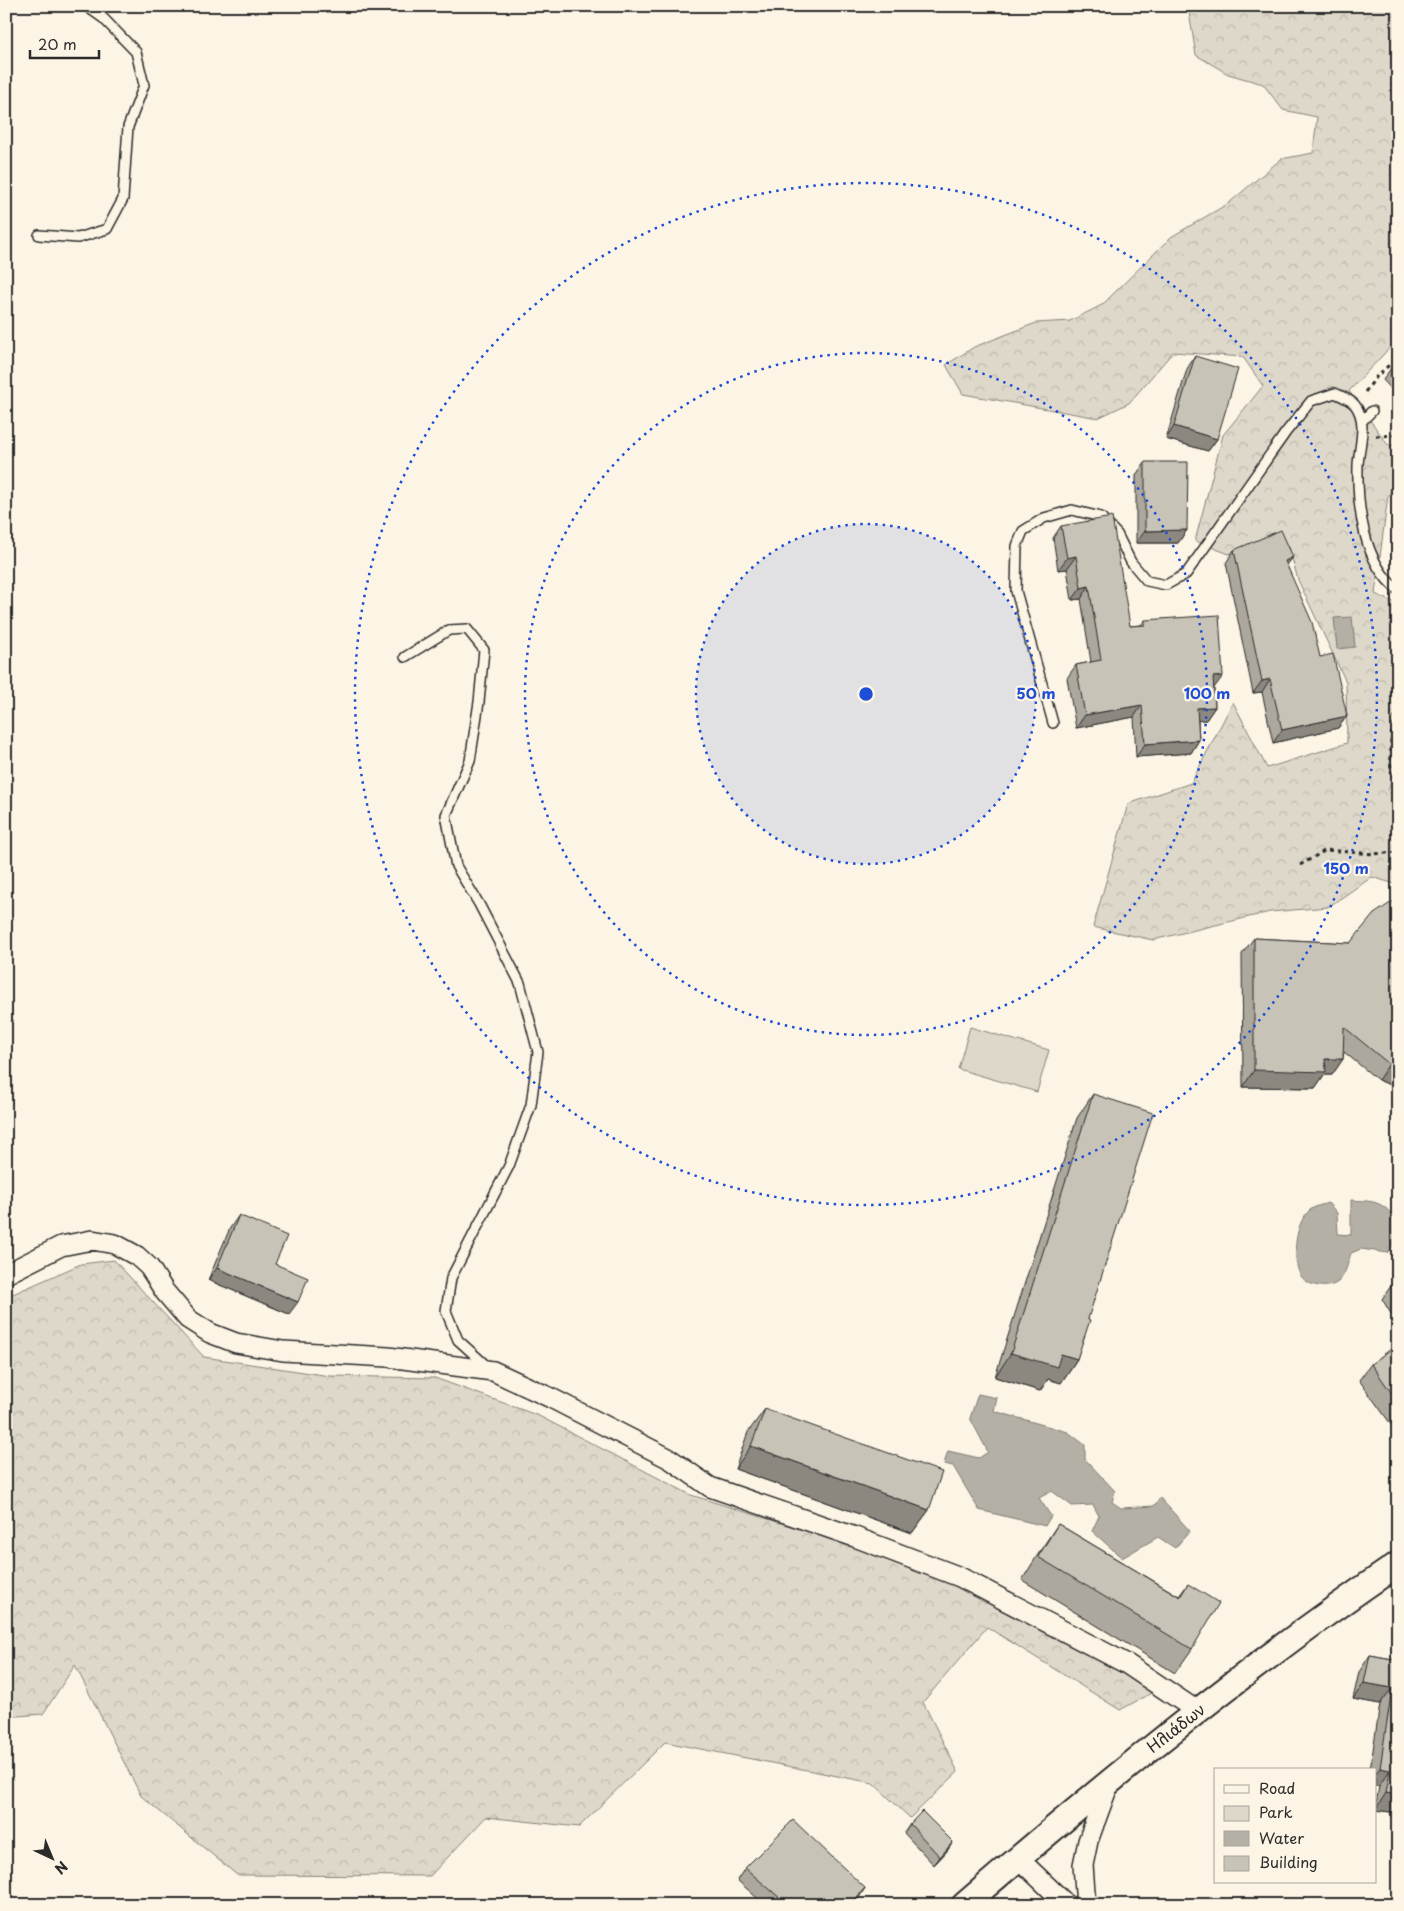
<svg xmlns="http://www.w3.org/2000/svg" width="1404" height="1911" font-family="'Playpen Sans',sans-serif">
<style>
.green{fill:#ded8ca;stroke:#84827a}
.forest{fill:url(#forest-crowns);stroke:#84827a}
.water{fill:#b4b0a5;stroke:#7d7b74}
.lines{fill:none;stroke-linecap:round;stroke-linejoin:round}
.service-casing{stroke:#2b2b2b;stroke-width:12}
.minor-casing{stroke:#2b2b2b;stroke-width:22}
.tertiary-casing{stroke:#2b2b2b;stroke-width:28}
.path{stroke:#2b2b2b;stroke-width:3;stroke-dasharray:4 4;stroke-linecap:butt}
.service{stroke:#fcf5e5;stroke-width:9}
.minor{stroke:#fcf5e5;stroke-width:19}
.tertiary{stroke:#fcf5e5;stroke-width:24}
.wall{fill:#aca89d;stroke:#2b2b2b}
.shaded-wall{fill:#8c8880;stroke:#2b2b2b}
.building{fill:#c8c3b7;stroke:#2b2b2b}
.ring{fill:none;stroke:#1d4ed8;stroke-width:2.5;stroke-dasharray:2.5 5}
.labels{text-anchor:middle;stroke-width:4.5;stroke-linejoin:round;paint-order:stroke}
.street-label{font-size:16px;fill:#2b2b2b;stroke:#fcf5e5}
.centre{fill:#1d4ed8;stroke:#fcf5e5;stroke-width:2.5}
.ring-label{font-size:15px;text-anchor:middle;font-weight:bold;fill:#1d4ed8;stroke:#fcf5e5;stroke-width:4.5;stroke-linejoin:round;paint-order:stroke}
</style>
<defs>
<pattern id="forest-crowns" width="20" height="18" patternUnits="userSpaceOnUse" patternTransform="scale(1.25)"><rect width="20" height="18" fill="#ded8ca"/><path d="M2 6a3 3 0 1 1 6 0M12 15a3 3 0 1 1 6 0" fill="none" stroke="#bfbaae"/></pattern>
</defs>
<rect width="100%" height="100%" fill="#fcf5e5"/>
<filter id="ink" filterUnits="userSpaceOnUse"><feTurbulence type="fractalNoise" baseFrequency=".02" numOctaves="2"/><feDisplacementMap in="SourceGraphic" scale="10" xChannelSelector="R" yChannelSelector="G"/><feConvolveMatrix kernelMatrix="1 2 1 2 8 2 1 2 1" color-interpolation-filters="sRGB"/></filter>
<g filter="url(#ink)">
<path class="green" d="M 970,1027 L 1049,1050 L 1037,1092 L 958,1069 Z"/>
<path class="forest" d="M 1188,6 L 1398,6 L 1398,339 L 1349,391 L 1388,445 L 1398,445 L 1398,480 L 1388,496 L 1375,594 L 1398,604 L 1398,762 L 1388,791 L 1398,798 L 1398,885 L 1372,877 L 1328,907 L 1270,912 L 1153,940 L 1093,927 L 1128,804 L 1191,783 L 1233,702 L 1267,768 L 1347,743 L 1346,682 L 1298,580 L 1289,547 L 1261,541 L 1229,554 L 1195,541 L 1223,435 L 1263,386 L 1243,357 L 1173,352 L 1129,403 L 1098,418 L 963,394 L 946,365 L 974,347 L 1036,323 L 1070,321 L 1102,305 L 1171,237 L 1229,203 L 1281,159 L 1313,153 L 1317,117 L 1283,110 L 1263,84 L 1228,74 L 1196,55 Z
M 114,1260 L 204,1357 L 330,1376 L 435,1378 L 539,1416 L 691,1495 L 951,1576 L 1168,1684 L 1120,1710 L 987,1627 L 923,1702 L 958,1772 L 910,1818 L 873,1783 L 665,1742 L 579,1827 L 486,1817 L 430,1876 L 237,1875 L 141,1796 L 75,1665 L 43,1714 L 6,1717 L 6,1297 L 81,1264 Z"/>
<path class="water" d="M 1352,617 L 1355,647 L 1337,649 L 1334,618 Z
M 1351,1200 C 1359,1201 1371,1200 1379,1204 C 1399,1213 1402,1238 1387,1253 L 1361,1249 L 1351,1253 C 1348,1262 1346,1274 1339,1281 C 1330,1290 1308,1287 1301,1276 C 1291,1259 1295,1222 1310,1210 C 1315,1206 1322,1205 1328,1203 L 1337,1213 L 1338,1234 L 1351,1235 Z
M 978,1394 L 997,1398 L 994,1411 L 1068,1432 L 1085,1445 L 1085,1459 L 1115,1491 L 1112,1502 L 1121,1508 L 1154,1506 L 1160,1498 L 1190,1531 L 1175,1548 L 1158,1537 L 1122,1558 L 1092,1531 L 1099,1516 L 1093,1505 L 1072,1506 L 1052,1491 L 1039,1498 L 1051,1516 L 1045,1526 L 979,1510 L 953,1466 L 944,1464 L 948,1451 L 979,1458 L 988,1452 L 970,1418 Z"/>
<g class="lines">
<g class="service-casing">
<path id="service" d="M 39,235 L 78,238 L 107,229 L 123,199 L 128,127 L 144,85 L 136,52 L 103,18 L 86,6
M 1362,421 L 1372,411
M 405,657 L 449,630 L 467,629 L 484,650 L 479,702 L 470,761 L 446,815 L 456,866 L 479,904 L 520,983 L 538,1052 L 531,1105 L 509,1166 L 451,1278 L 446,1311 L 458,1340 L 489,1368
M 1053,723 L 1016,591 L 1017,546 L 1023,531 L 1044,518 L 1072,510 L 1101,517 L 1117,534 L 1131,562 L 1147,581 L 1166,585 L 1186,574 L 1286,432 L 1311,401 L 1335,393 C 1341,396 1351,400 1355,405 C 1368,421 1359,447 1358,465 C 1357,506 1363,563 1398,590"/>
</g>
<g class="minor-casing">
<path id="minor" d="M 6,1274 L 61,1246 L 92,1240 L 115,1244 L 137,1256 L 149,1267 L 165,1292 L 188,1319 L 210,1333 L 236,1343 L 283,1351 L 388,1357 L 493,1371 L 551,1398 L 670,1459 L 710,1487 L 855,1537 L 960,1577 L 1127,1664 L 1197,1711
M 1018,1858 L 1067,1905
M 1086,1905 L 1083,1865 L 1088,1841 L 1110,1781"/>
</g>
<g class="tertiary-casing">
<path id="tertiary" d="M 964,1905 C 1104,1784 1245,1668 1398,1564"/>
</g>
<path class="path" d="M 1365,392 L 1377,376 L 1398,357
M 1376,436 L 1398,435
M 1398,700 C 1392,730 1384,763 1398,792
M 1300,865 L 1326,850 L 1374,854 L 1398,852"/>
<use href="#service" class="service"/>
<use href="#minor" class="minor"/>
<use href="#tertiary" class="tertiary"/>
</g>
<path class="wall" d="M 1195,356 L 1217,439 L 1208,451 L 1166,439 L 1187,369 Z
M 1398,361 L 1398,396 L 1383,380 L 1391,368 Z
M 1145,462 L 1187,530 L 1178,543 L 1136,543 L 1136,475 Z
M 1061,526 L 1130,626 L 1141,625 L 1145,620 L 1214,688 L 1215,707 L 1206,720 L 1198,720 L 1199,740 L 1191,753 L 1136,757 L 1134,717 L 1076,728 L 1067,678 L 1076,665 L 1091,662 L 1081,599 L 1072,600 L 1067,569 L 1058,570 L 1053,538 Z
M 1234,550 L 1293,557 L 1287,565 L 1320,657 L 1347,716 L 1338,728 L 1273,743 L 1262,692 L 1253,693 L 1226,563 Z
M 1398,898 L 1398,1088 L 1378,1080 L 1344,1052 L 1343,1059 L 1332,1075 L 1324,1075 L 1315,1088 L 1243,1087 L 1242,954 L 1254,938 L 1350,943 Z
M 1093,1094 L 1088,1319 L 1077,1359 L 1061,1383 L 1048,1379 L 1040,1391 L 995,1377 L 1077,1118 Z
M 239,1215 L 275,1264 L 289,1314 L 208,1280 L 230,1228 Z
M 1398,1280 L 1398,1325 L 1382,1299 L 1393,1283 Z
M 1398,1344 L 1398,1434 L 1359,1380 L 1371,1364 Z
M 765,1409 L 929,1510 L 912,1533 L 735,1469 L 748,1432 Z
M 1058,1524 L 1179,1596 L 1188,1584 L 1192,1649 L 1175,1673 L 1022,1580 L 1042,1548 Z
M 1370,1655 L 1398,1660 L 1398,1813 L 1375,1810 L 1379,1786 L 1375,1786 L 1375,1770 L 1370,1770 L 1380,1704 L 1353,1699 L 1359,1672 Z
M 910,1824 L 953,1842 L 947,1851 L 934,1865 L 904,1833 Z
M 745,1868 L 865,1888 L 853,1905 L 765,1905 L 737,1880 Z"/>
<path class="shaded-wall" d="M 1174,426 L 1217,439 L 1208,451 L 1166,439 Z
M 1187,530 L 1178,543 L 1136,543 L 1145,531 Z
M 1076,556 L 1067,569 L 1058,570 L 1067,558 Z
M 1293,557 L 1284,569 L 1285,561 Z
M 1089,586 L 1081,599 L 1072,600 L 1081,588 Z
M 1223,676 L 1214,688 L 1204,689 L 1213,677 Z
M 1270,679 L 1262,692 L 1253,693 L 1262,681 Z
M 1142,705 L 1134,717 L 1076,728 L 1085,715 Z
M 1215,707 L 1206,720 L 1189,721 L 1197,708 Z
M 1347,716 L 1338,728 L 1273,743 L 1282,730 Z
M 1199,740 L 1191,753 L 1136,757 L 1145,744 Z
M 1325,1059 L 1343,1059 L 1332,1075 L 1324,1075 L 1315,1088 L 1243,1087 L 1254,1070 Z
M 1389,1064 L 1398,1067 L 1398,1088 L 1378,1080 Z
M 217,1268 L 298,1302 L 289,1314 L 208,1280 Z
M 1011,1353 L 1061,1354 L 1077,1359 L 1061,1383 L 1048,1379 L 1040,1391 L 995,1377 Z
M 751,1446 L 929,1510 L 912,1533 L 735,1469 Z
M 1364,1683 L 1392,1688 L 1380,1704 L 1353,1699 Z
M 1380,1768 L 1390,1770 L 1379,1786 L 1375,1786 L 1375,1774 Z
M 1386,1793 L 1398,1795 L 1398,1813 L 1375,1810 Z
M 953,1842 L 947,1851 L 934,1865 L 940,1857 Z
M 865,1888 L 857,1901 L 853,1905 L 850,1905 Z"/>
<path class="building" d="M 1195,356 L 1238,369 L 1217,439 L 1174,426 Z
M 1398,361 L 1398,374 L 1391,368 Z
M 1145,462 L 1188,462 L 1187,530 L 1145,531 Z
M 1112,517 L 1130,626 L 1145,625 L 1145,620 L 1219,615 L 1223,676 L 1213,677 L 1215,707 L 1197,708 L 1199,740 L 1145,744 L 1142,705 L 1085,715 L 1076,665 L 1101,660 L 1089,586 L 1081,588 L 1076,556 L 1067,558 L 1061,526 Z
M 1281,530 L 1293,557 L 1285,561 L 1312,622 L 1320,657 L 1333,654 L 1347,716 L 1282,730 L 1270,679 L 1262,681 L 1234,550 Z
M 1398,898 L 1398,1067 L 1389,1064 L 1344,1027 L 1343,1059 L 1325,1059 L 1326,1072 L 1254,1070 L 1254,938 L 1350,943 L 1374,914 Z
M 1093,1094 L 1153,1113 L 1088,1319 L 1090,1320 L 1077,1359 L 1061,1354 L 1057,1367 L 1011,1353 Z
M 239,1215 L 287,1236 L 275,1264 L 308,1278 L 298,1302 L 217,1268 Z
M 1398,1280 L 1398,1290 L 1393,1283 Z
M 1398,1344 L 1398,1402 L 1371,1364 Z
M 765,1409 L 942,1472 L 929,1510 L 751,1446 Z
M 1058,1524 L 1180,1597 L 1188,1584 L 1219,1603 L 1192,1649 L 1038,1557 Z
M 1370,1655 L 1398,1660 L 1398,1795 L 1386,1793 L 1390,1770 L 1380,1768 L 1392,1688 L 1364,1683 Z
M 922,1811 L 953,1842 L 940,1857 L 910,1824 Z
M 793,1820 L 865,1888 L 850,1905 L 788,1905 L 745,1868 Z"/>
</g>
<circle cx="866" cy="694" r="170" fill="#1d4ed8" fill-opacity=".12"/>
<g class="ring">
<circle cx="866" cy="694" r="170"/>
<circle cx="866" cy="694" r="341"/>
<circle cx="866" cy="694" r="511"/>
</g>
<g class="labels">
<g class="street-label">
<text transform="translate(1176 1728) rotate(-38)" y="6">Ηλιάδων</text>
</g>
</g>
<circle cx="866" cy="694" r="8" class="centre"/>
<g class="ring-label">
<text x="1036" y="699">50 m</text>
<text x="1207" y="699">100 m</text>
<text x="1346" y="874">150 m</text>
</g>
<rect width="1404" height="1911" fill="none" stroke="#fcf5e5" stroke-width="25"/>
<rect x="12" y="12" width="1379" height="1886" fill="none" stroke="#2b2b2b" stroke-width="2" filter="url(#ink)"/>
<rect x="1214" y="1768" width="162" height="115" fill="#fcf5e5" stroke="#a8a49b"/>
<rect x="1224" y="1785" width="25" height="8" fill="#fcf5e5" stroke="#a8a49b"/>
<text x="1259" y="1794" font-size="15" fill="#2b2b2b">Road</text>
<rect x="1224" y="1806" width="25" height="15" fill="#ded8ca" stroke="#a8a49b"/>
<text x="1259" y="1818" font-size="15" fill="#2b2b2b">Park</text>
<rect x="1224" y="1831" width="25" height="15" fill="#b4b0a5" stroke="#a8a49b"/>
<text x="1259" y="1844" font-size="15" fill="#2b2b2b">Water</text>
<rect x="1224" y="1856" width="25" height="15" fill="#c8c3b7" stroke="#a8a49b"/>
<text x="1259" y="1868" font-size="15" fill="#2b2b2b">Building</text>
<g transform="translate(52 1858) rotate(136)" stroke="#fcf5e5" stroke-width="4" paint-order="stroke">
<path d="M0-4L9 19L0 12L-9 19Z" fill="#2b2b2b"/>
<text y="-8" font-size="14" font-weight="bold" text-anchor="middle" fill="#2b2b2b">N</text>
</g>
<path d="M30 50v8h69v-8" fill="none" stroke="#2b2b2b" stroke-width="2.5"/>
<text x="38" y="50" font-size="15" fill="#2b2b2b" stroke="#fcf5e5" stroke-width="4" paint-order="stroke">20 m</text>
</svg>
